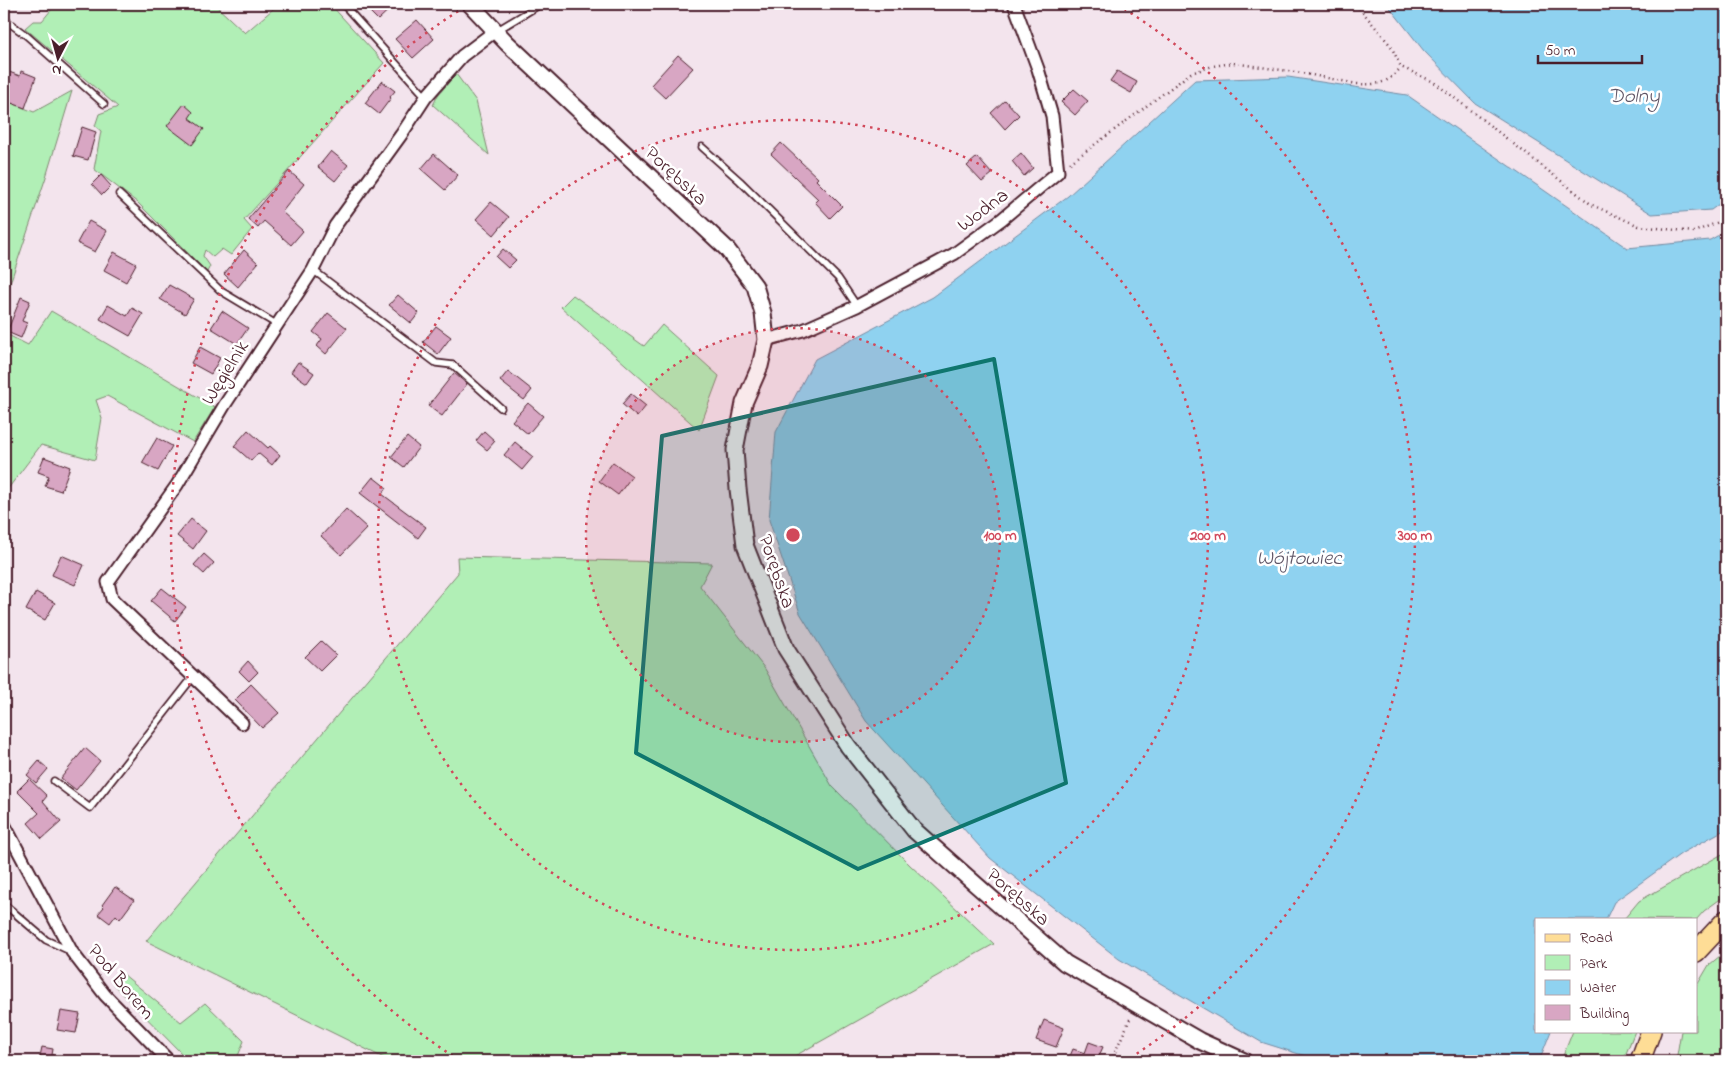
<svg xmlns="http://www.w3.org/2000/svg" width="1730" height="1065" font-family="'Indie Flower',sans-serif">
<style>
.green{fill:#b1efb6;stroke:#7e8770}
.water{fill:#8fd2f0;stroke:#738aa1}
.building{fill:#d8a6c3;stroke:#4a1f2b}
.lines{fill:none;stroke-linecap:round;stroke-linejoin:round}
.service-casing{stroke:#4a1f2b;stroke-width:9}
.minor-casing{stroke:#4a1f2b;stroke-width:15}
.tertiary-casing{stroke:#4a1f2b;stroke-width:19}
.primary-casing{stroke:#4a1f2b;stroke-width:22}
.path{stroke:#4a1f2b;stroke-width:2.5;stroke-dasharray:1 4;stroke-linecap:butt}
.service{stroke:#fff;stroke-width:5.5}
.minor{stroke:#fff;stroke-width:11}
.tertiary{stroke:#fff;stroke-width:15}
.primary{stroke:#fedd96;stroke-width:19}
.marked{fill:#0f766e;fill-opacity:0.2;stroke:#0f766e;stroke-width:4;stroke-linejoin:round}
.ring{fill:none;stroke:#d1495b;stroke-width:2.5;stroke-dasharray:2.5 5}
.labels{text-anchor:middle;stroke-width:5;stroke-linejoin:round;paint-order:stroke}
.street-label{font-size:20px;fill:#4a1f2b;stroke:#fff}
.water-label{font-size:21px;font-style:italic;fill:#5f5566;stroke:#fff}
.centre{fill:#d1495b;stroke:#fff;stroke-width:2.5}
.ring-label{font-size:15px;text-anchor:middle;font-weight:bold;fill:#d1495b;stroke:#fff;stroke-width:5;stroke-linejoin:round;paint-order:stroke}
</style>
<rect width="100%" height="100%" fill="#f3e4ed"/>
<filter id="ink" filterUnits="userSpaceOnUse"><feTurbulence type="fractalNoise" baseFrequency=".02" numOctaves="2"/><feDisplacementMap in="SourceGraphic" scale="10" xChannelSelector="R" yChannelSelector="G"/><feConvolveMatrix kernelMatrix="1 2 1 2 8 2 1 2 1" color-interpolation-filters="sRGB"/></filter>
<g filter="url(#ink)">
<path class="green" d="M 56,4 L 214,4 L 245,33 L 279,4 L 330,4 L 384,63 L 244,220 L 252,229 L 231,255 L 222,249 L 213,257 L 205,250 L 203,256 L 210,266 L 207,272 L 138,203 L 94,169 L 101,131 L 95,126 L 99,114 L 118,107 L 25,28 L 33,21 L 42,21 Z
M 557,4 L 590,4 L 545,10 Z
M 456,74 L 476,101 L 489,155 L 433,105 L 438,95 Z
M 72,91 L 46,177 L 4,301 L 4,100 L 34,112 Z
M 573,295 L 644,346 L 662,325 L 719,376 L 699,430 L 561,307 Z
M 51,311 L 215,407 L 193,442 L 107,396 L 96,400 L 102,418 L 95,460 L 41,445 L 4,494 L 4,333 L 28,345 Z
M 457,557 L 712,563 L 700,586 L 765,669 L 832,786 L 910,865 L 994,944 L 786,1061 L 390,1061 L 146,941 L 458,573 Z
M 1726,852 L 1726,895 L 1704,911 L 1696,920 L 1624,919 L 1639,901 Z
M 1726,951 L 1726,1061 L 1676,1061 L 1681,1031 L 1696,1031 L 1696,987 L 1709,965 Z
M 123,974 L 181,1022 L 205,1003 L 244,1041 L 236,1061 L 189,1061 L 113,984 Z
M 1573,1031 L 1635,1031 L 1623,1061 L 1561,1061 Z"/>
<path class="water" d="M 1387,4 L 1726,4 L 1726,199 L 1711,210 L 1652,214 L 1475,103 L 1424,51 Z
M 1288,77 L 1407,95 L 1627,248 L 1710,240 L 1726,231 L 1726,829 L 1682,853 L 1614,902 L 1606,919 L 1536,919 L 1536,1031 L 1551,1031 L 1539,1061 L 1321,1061 L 1261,1042 L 1119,959 L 990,858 L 866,721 L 800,613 L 769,520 L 776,432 L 815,359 L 933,297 L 1068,196 L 1195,80 Z"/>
<path class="building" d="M 362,4 L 395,4 L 378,20 Z
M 417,20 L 434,39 L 413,58 L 395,39 Z
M 678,55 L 693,68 L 665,98 L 651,85 Z
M 21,71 L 36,77 L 25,108 L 6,101 L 8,96 L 4,94 L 4,74 L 7,75 L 9,72 L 20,76 Z
M 1117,71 L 1137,82 L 1131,93 L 1110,81 Z
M 382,81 L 395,91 L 390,97 L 391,98 L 379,114 L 365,103 Z
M 1074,89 L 1088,101 L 1075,115 L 1061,102 Z
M 1005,100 L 1019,115 L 1005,129 L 991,113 Z
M 184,104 L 193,112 L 189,118 L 204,129 L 192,145 L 167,126 Z
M 82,127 L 96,132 L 88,160 L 73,156 Z
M 781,143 L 818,178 L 816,180 L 842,206 L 830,218 L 815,202 L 818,199 L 771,154 Z
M 331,151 L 348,165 L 335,181 L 318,167 Z
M 1021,153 L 1033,168 L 1024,176 L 1012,161 Z
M 434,154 L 458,175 L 445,190 L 421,169 Z
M 977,157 L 992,174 L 982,182 L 967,166 Z
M 289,171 L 304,184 L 282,212 L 303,231 L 291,245 L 264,221 L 258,228 L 248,219 Z
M 101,175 L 111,186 L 102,195 L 92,184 Z
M 491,202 L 509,217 L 494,235 L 476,219 Z
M 89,221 L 107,231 L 95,252 L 77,243 Z
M 503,249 L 516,260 L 508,268 L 496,257 Z
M 244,250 L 258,263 L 238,287 L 224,274 Z
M 114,252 L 136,264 L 126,282 L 104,270 Z
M 169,285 L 194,299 L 185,314 L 160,299 Z
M 398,295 L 419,313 L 411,323 L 389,305 Z
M 21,297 L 30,301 L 22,321 L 27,323 L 21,338 L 7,332 Z
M 108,305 L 127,316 L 132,308 L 143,314 L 130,336 L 100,319 Z
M 222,311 L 248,328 L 237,344 L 211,328 Z
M 328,313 L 347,328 L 326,354 L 317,346 L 322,339 L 313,332 Z
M 436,326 L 451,337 L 438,354 L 423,342 Z
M 200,347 L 220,358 L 211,374 L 191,363 Z
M 298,362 L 314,373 L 307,383 L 291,372 Z
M 508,371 L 532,390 L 524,400 L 500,381 Z
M 454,373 L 467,384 L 442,416 L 428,406 Z
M 631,394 L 646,406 L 637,417 L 622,404 Z
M 528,403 L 543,416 L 528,434 L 512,421 Z
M 248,430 L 268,448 L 270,446 L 280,455 L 272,465 L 258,453 L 251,461 L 234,446 Z
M 484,431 L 495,441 L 487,450 L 476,441 Z
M 407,437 L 419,447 L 404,467 L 391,457 Z
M 157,438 L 172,446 L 158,471 L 142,463 Z
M 515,442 L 533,457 L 522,470 L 504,455 Z
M 44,457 L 70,467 L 61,491 L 45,486 L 49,476 L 38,472 Z
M 613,462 L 632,476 L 618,495 L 599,481 Z
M 373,477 L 387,488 L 382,494 L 426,527 L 418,538 L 360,493 Z
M 346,509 L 367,528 L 341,555 L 321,536 Z
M 191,519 L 206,531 L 193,549 L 177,536 Z
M 204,554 L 214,563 L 204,574 L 194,565 Z
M 61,555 L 84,565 L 75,585 L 52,575 Z
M 162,588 L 186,607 L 175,621 L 151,601 Z
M 36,592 L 55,603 L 45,620 L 26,610 Z
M 321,641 L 336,655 L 320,671 L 305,657 Z
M 248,661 L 258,672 L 249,681 L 239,671 Z
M 251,684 L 279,713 L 262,728 L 235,700 Z
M 85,748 L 100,761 L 76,790 L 61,778 Z
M 39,761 L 48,769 L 36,783 L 27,775 Z
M 29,779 L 47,796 L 43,801 L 61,822 L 42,839 L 28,823 L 39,813 L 17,791 Z
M 115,887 L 134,900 L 120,919 L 116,915 L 110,923 L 98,914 L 104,907 L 102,905 Z
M 61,1011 L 80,1014 L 76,1033 L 57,1030 Z
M 1044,1020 L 1064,1028 L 1056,1047 L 1036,1040 Z
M 1089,1042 L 1103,1047 L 1098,1058 L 1103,1061 L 1068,1061 L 1073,1049 L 1085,1053 Z
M 42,1047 L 53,1049 L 51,1061 L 39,1061 Z"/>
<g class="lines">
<g class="service-casing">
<path id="service" d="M 343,4 L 426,97
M 4,19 L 27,36 L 104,104
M 496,31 L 541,4
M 702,147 L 740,181 L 838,278 L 857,306
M 119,194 L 221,291 L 276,324
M 313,270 L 436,363 L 453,365 L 501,408
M 54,781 L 90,808 L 193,677
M 4,904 L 46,940 L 70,951"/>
</g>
<g class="minor-casing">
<path id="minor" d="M 766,340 L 803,330 L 857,306 L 954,254 L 1002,219 L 1058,172 L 1052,116 L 1038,69 L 1014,4
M 242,723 L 112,599 L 108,582 L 177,485 L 224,406 L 313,270 L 335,226 L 401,135 L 426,97 L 462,56 L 495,31
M 4,824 L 72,952 L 105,995 L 169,1061"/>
</g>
<g class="tertiary-casing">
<path id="tertiary" d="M 470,4 L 507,43 L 726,248 L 755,286 L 763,313 L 766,340 L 760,366 L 744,403 L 735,450 L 738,489 L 745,545 L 786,649 L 848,746 L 914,830 L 1065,963 L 1200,1041 L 1244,1061"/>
</g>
<g class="primary-casing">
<path id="primary" d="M 1696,952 L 1726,920
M 1640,1061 L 1651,1031"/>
</g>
<path class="path" d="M 1356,4 L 1391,46 L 1401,67 L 1434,82 L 1592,205 L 1639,226 L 1694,232 L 1726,219
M 1070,163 L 1191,73 L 1213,66 L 1233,63 L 1302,73 L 1357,84 C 1378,85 1388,84 1401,67
M 1111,1061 L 1131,1017"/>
<use href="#service" class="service"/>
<use href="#minor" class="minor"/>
<use href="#tertiary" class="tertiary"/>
<use href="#primary" class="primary"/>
</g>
</g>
<path class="marked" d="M 994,359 L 1066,783 L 858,869 L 636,753 L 662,436 Z"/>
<circle cx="793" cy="535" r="207" fill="#d1495b" fill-opacity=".12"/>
<g class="ring">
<circle cx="793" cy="535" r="207"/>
<circle cx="793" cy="535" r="415"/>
<path d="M459 1060A622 622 0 0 1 468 5M1118 5A622 622 0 0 1 1127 1060"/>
</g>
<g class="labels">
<g class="street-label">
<text transform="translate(677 175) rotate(43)" y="7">Porębska</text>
<text transform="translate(982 209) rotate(-37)" y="7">Wodna</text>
<text transform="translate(224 372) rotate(-58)" y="7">Węgielnik</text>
<text transform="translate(778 571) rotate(71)" y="7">Porębska</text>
<text transform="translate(1019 896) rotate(41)" y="7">Porębska</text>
<text transform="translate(122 981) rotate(50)" y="7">Pod Borem</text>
</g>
<g class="water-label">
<text x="1634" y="102">Dolny</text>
<text x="1299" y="564">Wójtowiec</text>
</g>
</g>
<circle cx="793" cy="535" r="8" class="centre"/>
<g class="ring-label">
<text x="1000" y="540">100 m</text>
<text x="1208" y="540">200 m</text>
<text x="1415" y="540">300 m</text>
</g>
<rect width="1730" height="1065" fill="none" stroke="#fff" stroke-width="20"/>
<rect x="10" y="10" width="1710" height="1045" fill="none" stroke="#4a1f2b" stroke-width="2" filter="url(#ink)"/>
<rect x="1535" y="918" width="162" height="115" fill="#ffffff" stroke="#b7a5aa"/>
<rect x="1545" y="934" width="25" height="8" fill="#fedd96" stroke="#b7a5aa"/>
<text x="1580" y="942" font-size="15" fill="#4a1f2b">Road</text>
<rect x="1545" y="955" width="25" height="15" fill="#b1efb6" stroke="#b7a5aa"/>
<text x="1580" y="968" font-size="15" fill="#4a1f2b">Park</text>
<rect x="1545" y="980" width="25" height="15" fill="#8fd2f0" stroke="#b7a5aa"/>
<text x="1580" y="992" font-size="15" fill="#4a1f2b">Water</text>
<rect x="1545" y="1005" width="25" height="15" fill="#d8a6c3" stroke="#b7a5aa"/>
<text x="1580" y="1018" font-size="15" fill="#4a1f2b">Building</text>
<g transform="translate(58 58) rotate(186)" stroke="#ffffff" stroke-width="4" paint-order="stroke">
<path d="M0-4L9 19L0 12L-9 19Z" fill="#4a1f2b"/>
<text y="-8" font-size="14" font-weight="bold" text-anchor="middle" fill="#4a1f2b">N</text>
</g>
<path d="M1538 55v8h104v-8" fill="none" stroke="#4a1f2b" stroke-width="2.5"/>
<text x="1545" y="55" font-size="15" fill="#4a1f2b" stroke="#ffffff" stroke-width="4" paint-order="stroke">50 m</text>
</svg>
